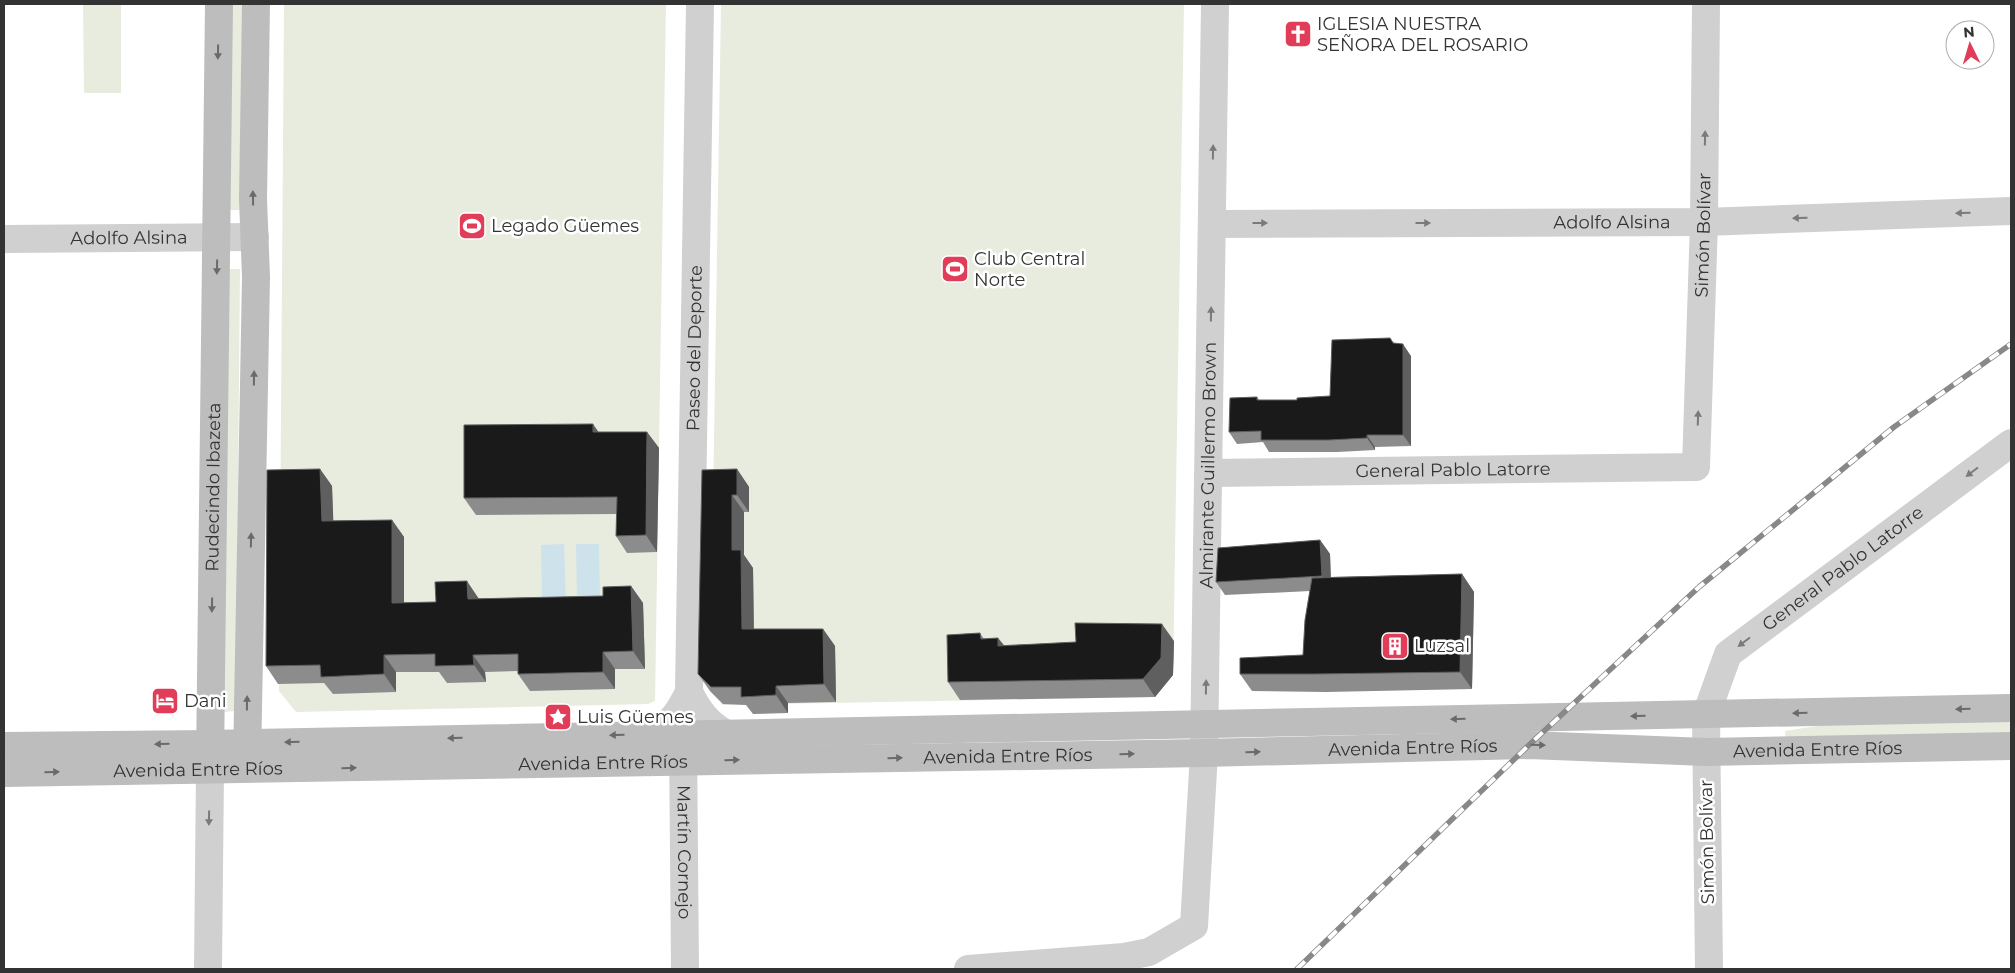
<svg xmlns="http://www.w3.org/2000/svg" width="2015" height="973" font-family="Montserrat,sans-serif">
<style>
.green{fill:#e7ecdf}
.water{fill:#cde2eb}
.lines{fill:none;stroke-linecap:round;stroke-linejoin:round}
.street{stroke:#d0d0d0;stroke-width:28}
.secondary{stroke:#bdbdbd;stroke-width:28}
.rail-casing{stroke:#888;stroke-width:5.5}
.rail{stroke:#fff;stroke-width:4;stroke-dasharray:11;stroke-linecap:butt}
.wall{fill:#8c8c8c}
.shaded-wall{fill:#5f5f5f}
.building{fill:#1a1a1a;stroke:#5f5f5f}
.oneway{fill:#6a6a6a}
.oneway2{fill:#7a7a7a}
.labels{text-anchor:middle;stroke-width:5;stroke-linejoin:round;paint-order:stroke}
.poi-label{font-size:18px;fill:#333;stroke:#fff;text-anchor:start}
.street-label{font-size:18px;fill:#333;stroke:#fff}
</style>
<rect width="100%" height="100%" fill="#fff"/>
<path class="green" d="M 83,4 L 121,4 L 121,93 L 84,93 Z
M 232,4 L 245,4 L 243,210 L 230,210 Z
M 284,4 L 666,4 L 655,701 L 648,704 L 296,712 L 279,691 Z
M 721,4 L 1184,4 L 1173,675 L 1155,697 L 723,705 L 710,691 Z
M 227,269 L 240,269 L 236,711 L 223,712 Z
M 2011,721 L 2011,740 L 1786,740 L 1785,731 L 1823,725 Z"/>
<path class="water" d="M 564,544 L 566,602 L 542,603 L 541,545 Z
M 576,544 L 599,544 L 600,602 L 577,602 Z"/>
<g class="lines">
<g class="street">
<path id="s1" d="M 1212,224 L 1704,222 L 2011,211"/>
<path id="s2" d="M 4,239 L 255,237"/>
<path id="s3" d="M 1209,473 L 1696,467 L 1704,222 L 1706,4"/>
<path id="s4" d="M 689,692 L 700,4"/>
<path d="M 652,734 C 672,723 679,712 689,692 C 698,710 707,723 725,733"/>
<path id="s5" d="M 683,738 L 685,969"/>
<path d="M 208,969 L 210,770"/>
<path id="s6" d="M 968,969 L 1124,957 L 1149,952 L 1194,926 L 1204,753 L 1215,4"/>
<path id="s7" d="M 1709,969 L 1706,715 L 1728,654 L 2011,443"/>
</g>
<g class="secondary">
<path d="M 4,746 L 210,744 L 2011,708"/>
<path id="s8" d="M 210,762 L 219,4"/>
<path d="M 247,762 L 256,277 L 253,199 L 256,4"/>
<path id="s9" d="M 4,773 L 1204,753 L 1529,745 L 1706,752 L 2011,746"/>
</g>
<g class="rail-casing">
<path id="rail" d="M 1297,969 L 1529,745 L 1699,587 L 1894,427 L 2011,344"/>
</g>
<use href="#rail" class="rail"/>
</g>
<path class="wall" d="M 1390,338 L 1394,343 L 1411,356 L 1411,446 L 1375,447 L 1375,450 L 1337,452 L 1269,452 L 1263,442 L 1237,444 L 1229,432 L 1257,397 L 1259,400 L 1297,400 L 1330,396 Z
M 598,432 L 647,432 L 659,448 L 657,552 L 627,553 L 616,536 L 616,514 L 476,515 L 464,498 Z
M 320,469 L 332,486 L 333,521 L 392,520 L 404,537 L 404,603 L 436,602 L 479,599 L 603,596 L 631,586 L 643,603 L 645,669 L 615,669 L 615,689 L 530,691 L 518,674 L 518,671 L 485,672 L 486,682 L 447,683 L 439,672 L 396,672 L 396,692 L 333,694 L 324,683 L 278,684 L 266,666 Z
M 737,469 L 749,487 L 749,512 L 744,512 L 744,555 L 753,568 L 754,629 L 823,629 L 835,646 L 836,702 L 788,703 L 788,713 L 753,714 L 746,705 L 723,704 L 710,691 L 698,674 Z
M 1320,540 L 1330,554 L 1331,577 L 1462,574 L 1474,592 L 1472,689 L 1326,692 L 1252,691 L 1240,674 L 1303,655 L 1310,591 L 1225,595 L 1216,582 Z
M 980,633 L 984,639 L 998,638 L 1004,645 L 1174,641 L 1173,675 L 1155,697 L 960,700 L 948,682 Z"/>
<path class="shaded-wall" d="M 1403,344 L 1411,356 L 1411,446 L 1403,435 Z
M 593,424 L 604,440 L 593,432 Z
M 647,432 L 659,448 L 657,552 L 646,535 Z
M 1367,435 L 1375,447 L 1375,450 L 1367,438 Z
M 320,469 L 332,486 L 334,538 L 322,521 Z
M 737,469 L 749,487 L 749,512 L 737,495 Z
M 732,495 L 744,512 L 744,555 L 753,568 L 754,647 L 742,629 L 732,550 Z
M 392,520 L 404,537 L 404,620 L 392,603 Z
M 1320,540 L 1330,554 L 1331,590 L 1322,576 Z
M 1462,574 L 1474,592 L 1472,689 L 1460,672 Z
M 467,581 L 479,599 L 468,599 Z
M 631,586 L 643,603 L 645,669 L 633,651 Z
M 1162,624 L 1174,641 L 1173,675 L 1155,697 L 1143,679 Z
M 823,629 L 835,646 L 836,702 L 824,684 Z
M 998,638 L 1011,655 L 998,646 Z
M 603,652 L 615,669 L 615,689 L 603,672 Z
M 384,655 L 396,672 L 396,692 L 384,674 Z
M 473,655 L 485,672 L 486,682 L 474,665 Z
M 776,686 L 788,703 L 788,713 L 776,695 Z"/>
<path class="building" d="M 1390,338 L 1393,343 L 1403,344 L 1403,435 L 1367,435 L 1367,438 L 1329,440 L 1261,440 L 1261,431 L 1229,432 L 1230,398 L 1257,397 L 1257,400 L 1297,400 L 1297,398 L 1330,396 L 1332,340 Z
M 593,424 L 593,432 L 647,432 L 646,535 L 616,536 L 617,497 L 464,498 L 464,425 Z
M 320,469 L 322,521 L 392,520 L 392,603 L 436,602 L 435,582 L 467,581 L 468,599 L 603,596 L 603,587 L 631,586 L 633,651 L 603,652 L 603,672 L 518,674 L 518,654 L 473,655 L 474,665 L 435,666 L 435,654 L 384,655 L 384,674 L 321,677 L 320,665 L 266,666 L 267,470 Z
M 737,469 L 737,495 L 732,495 L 732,550 L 741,550 L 742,629 L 823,629 L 824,684 L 776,686 L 776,695 L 741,697 L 741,687 L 711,687 L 698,674 L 702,470 Z
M 1320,540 L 1322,576 L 1216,582 L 1218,548 Z
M 1462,574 L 1460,672 L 1314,674 L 1240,674 L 1240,658 L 1303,655 L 1305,620 L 1312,578 Z
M 1075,623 L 1162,624 L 1161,658 L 1143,679 L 948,682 L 947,635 L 980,633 L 981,639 L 998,638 L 998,646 L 1076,642 Z"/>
<defs><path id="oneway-solid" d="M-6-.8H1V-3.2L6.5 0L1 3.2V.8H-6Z" transform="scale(1.25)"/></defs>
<g class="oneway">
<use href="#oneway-solid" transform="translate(218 52) rotate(91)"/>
<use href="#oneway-solid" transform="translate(253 198) rotate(-91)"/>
<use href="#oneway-solid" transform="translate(217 267) rotate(91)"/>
<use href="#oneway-solid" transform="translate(254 378) rotate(-89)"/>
<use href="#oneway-solid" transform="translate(251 540) rotate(-89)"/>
<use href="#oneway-solid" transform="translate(212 605) rotate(91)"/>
<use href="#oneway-solid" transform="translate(247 703) rotate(-89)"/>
<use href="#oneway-solid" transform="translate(1963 709) rotate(179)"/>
<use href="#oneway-solid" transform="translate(1800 713) rotate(178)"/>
<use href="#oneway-solid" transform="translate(1638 716) rotate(179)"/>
<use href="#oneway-solid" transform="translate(1458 719) rotate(179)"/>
<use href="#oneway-solid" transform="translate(617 735) rotate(179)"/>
<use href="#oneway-solid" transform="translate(455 738) rotate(179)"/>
<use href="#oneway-solid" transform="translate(292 742) rotate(179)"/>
<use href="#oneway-solid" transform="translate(162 744) rotate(179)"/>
<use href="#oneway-solid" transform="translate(1538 745) rotate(2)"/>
<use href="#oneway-solid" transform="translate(1253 752) rotate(-1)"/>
<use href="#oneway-solid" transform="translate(1127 754) rotate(-1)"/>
<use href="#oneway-solid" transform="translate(895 758) rotate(-1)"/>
<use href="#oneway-solid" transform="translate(732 760) rotate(-1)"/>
<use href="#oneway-solid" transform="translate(349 768) rotate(-1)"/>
<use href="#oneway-solid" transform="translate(52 772) rotate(-1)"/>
</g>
<g class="oneway2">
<use href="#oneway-solid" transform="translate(1705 138) rotate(-89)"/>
<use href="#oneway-solid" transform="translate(1213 152) rotate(-89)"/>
<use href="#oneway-solid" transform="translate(1963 213) rotate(178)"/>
<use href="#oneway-solid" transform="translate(1800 218) rotate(178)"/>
<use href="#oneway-solid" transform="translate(1260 223)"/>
<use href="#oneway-solid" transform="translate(1423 223)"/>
<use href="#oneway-solid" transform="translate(1211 314) rotate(-89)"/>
<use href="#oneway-solid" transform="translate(1698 418) rotate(-88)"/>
<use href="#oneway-solid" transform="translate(1972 472) rotate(143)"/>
<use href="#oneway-solid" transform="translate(1744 642) rotate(143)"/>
<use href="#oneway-solid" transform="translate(1206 687) rotate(-89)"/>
<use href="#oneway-solid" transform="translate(209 818) rotate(91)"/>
</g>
<defs>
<g id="church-square" transform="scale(1.4375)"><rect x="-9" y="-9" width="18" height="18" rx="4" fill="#e23d58" stroke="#fff"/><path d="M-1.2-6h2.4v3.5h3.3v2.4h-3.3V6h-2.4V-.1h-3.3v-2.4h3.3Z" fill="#fff"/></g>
<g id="stadium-square" transform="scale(1.4375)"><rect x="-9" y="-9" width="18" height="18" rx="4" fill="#e23d58" stroke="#fff"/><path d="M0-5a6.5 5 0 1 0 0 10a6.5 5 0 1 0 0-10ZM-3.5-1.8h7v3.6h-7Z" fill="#fff"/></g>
<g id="building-square" transform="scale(1.4375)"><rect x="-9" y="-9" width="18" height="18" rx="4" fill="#e23d58" stroke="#fff"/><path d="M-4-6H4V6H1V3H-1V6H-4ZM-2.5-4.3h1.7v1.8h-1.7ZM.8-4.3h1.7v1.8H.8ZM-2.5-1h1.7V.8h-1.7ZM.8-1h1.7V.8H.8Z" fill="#fff"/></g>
<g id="hotel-square" transform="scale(1.4375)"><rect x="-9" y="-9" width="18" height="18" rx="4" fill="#e23d58" stroke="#fff"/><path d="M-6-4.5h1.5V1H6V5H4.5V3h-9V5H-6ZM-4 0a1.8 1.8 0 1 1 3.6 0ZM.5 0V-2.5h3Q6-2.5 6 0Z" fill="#fff"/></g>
<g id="sight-square" transform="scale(1.4375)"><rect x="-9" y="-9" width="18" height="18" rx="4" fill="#e23d58" stroke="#fff"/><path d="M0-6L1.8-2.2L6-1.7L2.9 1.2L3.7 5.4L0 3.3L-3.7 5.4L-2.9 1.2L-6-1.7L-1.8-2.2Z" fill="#fff"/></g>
</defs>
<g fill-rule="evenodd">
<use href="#church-square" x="1298" y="34"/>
<use href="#stadium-square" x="472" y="226"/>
<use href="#stadium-square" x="955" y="269"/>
<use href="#building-square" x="1395" y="646"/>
<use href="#hotel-square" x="165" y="701"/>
<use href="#sight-square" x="558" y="717"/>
</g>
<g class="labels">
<g class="poi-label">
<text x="1317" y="30">IGLESIA NUESTRA<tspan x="1317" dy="21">SEÑORA DEL ROSARIO</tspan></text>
<text x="491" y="232">Legado Güemes</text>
<text x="974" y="265">Club Central<tspan x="974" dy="21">Norte</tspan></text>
<text x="1414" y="652">Luzsal</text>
<text x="184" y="707">Dani</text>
<text x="577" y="723">Luis Güemes</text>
</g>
<g class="street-label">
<text dy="6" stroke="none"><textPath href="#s1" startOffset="400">Adolfo Alsina</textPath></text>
<text dy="6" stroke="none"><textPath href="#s3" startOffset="719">Simón Bolívar</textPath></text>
<text dy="6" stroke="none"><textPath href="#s2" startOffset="125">Adolfo Alsina</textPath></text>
<text dy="6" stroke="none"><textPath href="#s4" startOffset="344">Paseo del Deporte</textPath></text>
<text dy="6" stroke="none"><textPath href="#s6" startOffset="695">Almirante Guillermo Brown</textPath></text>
<text dy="6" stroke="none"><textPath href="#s3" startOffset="244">General Pablo Latorre</textPath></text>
<text dy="6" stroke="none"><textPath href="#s8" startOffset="275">Rudecindo Ibazeta</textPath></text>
<text dy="6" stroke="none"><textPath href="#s7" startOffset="462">General Pablo Latorre</textPath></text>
<text dy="6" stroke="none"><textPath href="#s9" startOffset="1409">Avenida Entre Ríos</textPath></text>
<text dy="6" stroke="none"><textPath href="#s9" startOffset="1814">Avenida Entre Ríos</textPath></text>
<text dy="6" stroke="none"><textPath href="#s9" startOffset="1004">Avenida Entre Ríos</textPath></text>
<text dy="6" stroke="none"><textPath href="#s9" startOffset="599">Avenida Entre Ríos</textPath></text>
<text dy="6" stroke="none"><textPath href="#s9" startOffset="194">Avenida Entre Ríos</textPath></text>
<text transform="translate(1707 842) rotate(-91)" y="6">Simón Bolívar</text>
<text dy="6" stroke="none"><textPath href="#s5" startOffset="114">Martín Cornejo</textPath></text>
</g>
</g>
<rect width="2015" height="973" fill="none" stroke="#333333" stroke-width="10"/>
<g transform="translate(1970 45) rotate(355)"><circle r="24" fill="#ffffff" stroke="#adadad"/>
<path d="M0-4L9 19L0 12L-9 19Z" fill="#e23d58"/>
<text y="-8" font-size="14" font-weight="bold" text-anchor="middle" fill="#333333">N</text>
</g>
</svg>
